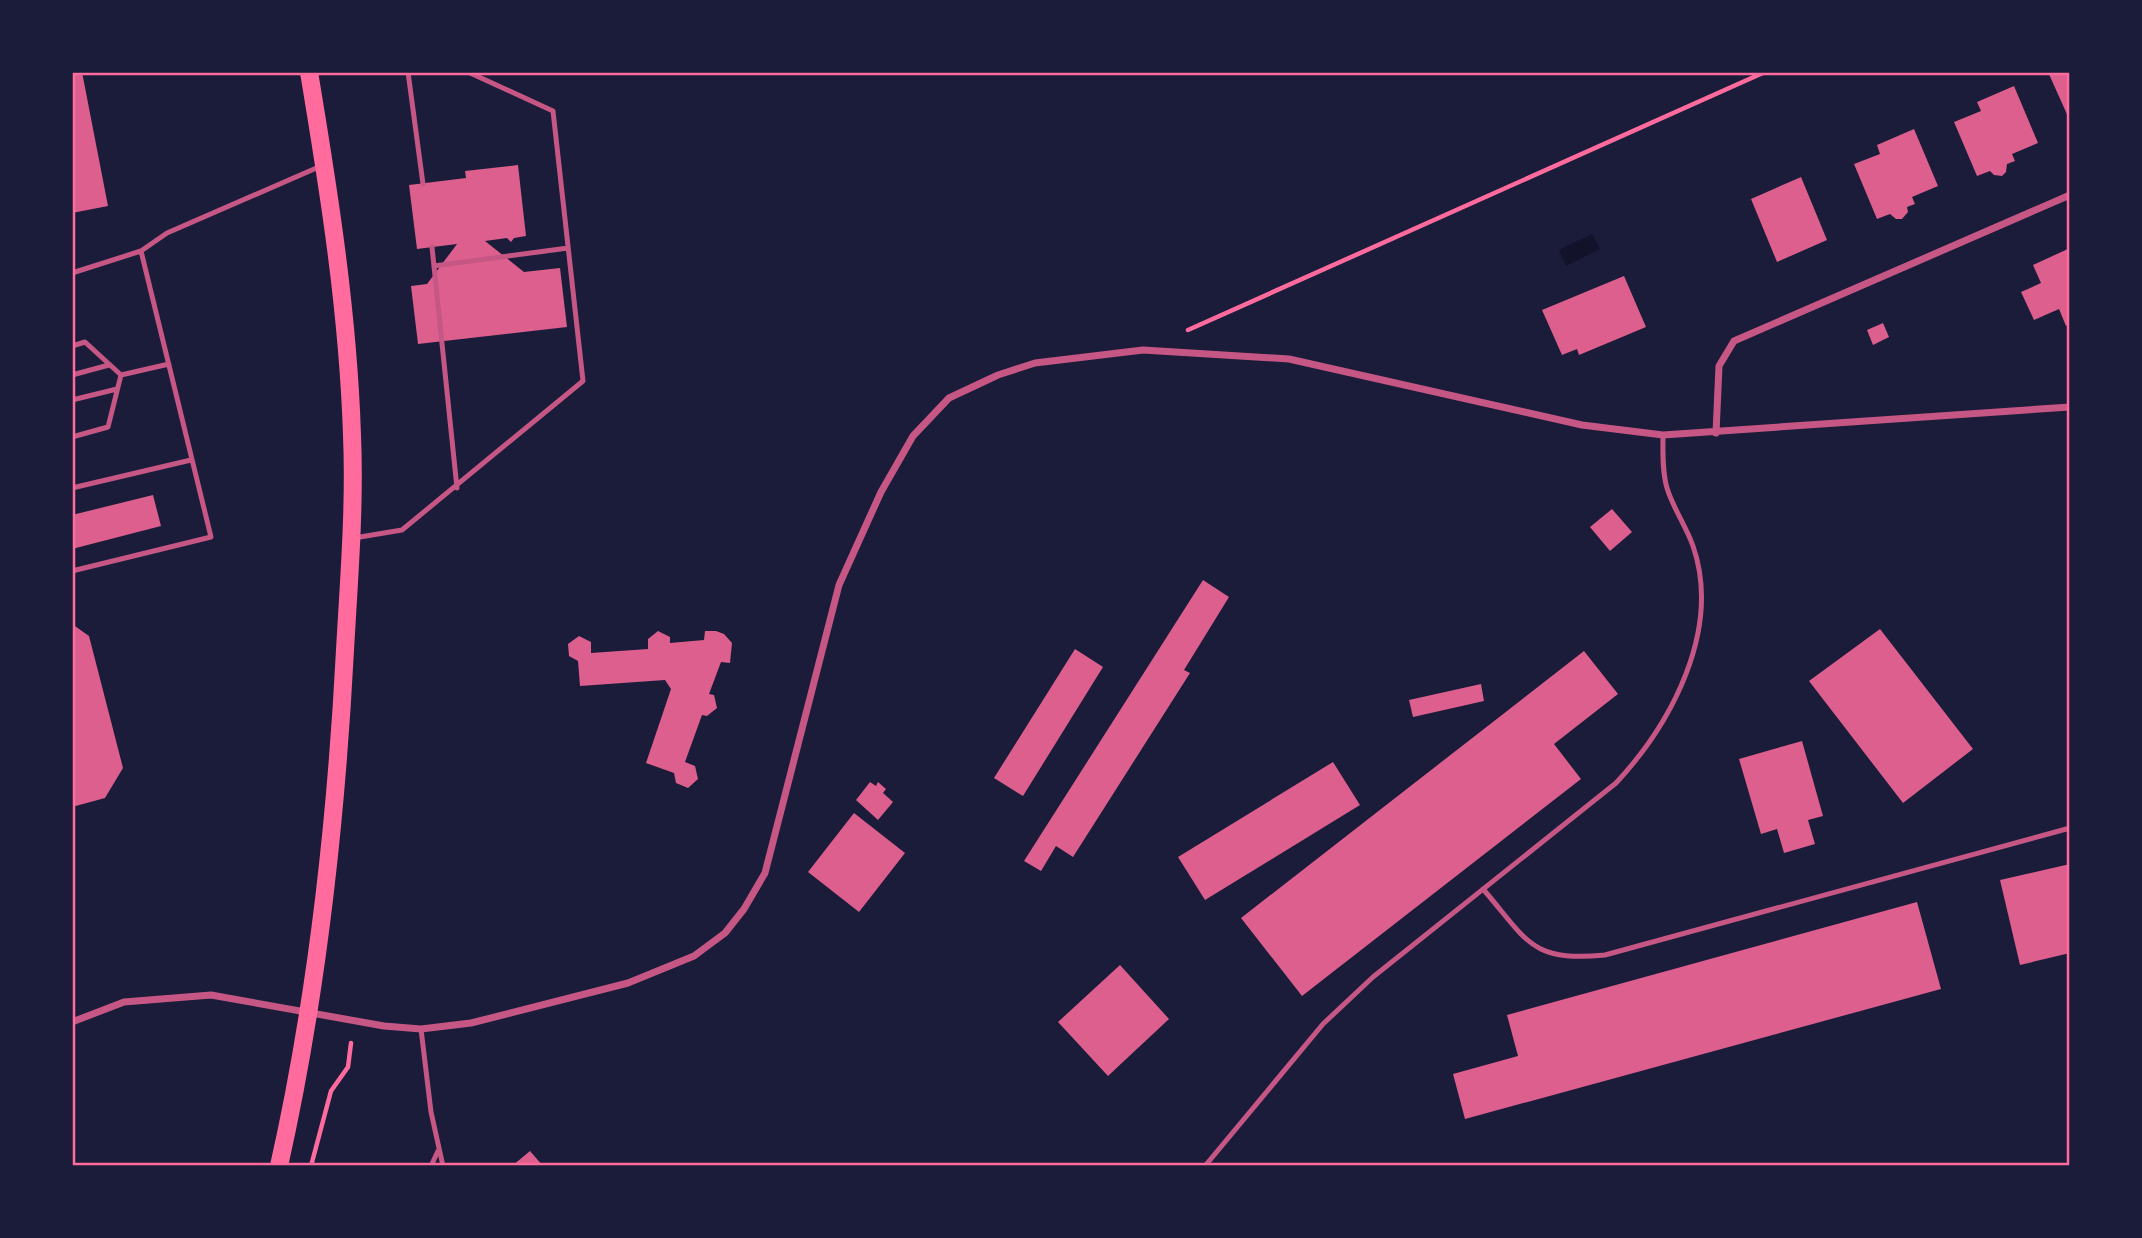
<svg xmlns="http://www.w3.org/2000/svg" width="2142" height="1238" font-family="'Asap Condensed',sans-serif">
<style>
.water{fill:#12122b}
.building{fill:#dd5f8e}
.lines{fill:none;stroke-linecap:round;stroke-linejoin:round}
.path{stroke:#ff6b9d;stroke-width:4.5}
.service{stroke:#c65784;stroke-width:5}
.minor{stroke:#c65784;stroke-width:7}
.primary{stroke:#ff6b9d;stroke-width:18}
.neatline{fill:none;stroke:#ff6b9d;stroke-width:2.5}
</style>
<rect width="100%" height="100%" fill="#1b1b3a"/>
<path class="water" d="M 1592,234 L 1600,249 L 1566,266 L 1559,250 Z"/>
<path class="building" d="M 72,72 L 82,72 L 108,206 L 72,213 Z
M 2048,72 L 2070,72 L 2070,121 Z
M 2014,86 L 2038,143 L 2012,154 L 2015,161 L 2007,164 L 2006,172 L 2002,176 L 1994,175 L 1990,171 L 1977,176 L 1954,122 L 1981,111 L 1977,102 Z
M 1914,129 L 1938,186 L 1912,197 L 1915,204 L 1907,207 L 1908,212 L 1902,219 L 1896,219 L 1890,214 L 1877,219 L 1854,164 L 1880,154 L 1877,145 Z
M 518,165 L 526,236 L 514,238 L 511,242 L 507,238 L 485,241 L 524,272 L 560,268 L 567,327 L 418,344 L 411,286 L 427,284 L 457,244 L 417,249 L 409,185 L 466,178 L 465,171 Z
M 1801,177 L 1827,240 L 1777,262 L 1751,199 Z
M 2070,248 L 2070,324 L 2066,326 L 2059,309 L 2034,320 L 2021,292 L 2041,283 L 2033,265 Z
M 1624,276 L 1646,327 L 1579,355 L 1577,349 L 1562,355 L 1542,310 Z
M 1883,323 L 1889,337 L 1873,345 L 1867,330 Z
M 153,495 L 161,526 L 72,549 L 72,515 Z
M 1612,509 L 1632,532 L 1610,551 L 1590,527 Z
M 1203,580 L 1229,597 L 1184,670 L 1190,673 L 1073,857 L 1056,846 L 1041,871 L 1024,861 Z
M 72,624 L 89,636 L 123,768 L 105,798 L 72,807 Z
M 1880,629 L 1973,749 L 1903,803 L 1809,681 Z
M 658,631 L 670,637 L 670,643 L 704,640 L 705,631 L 716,631 L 724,634 L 732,643 L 730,663 L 721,662 L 709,694 L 714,695 L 717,708 L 707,716 L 702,715 L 685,762 L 695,766 L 698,779 L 688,788 L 676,783 L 674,773 L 646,763 L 671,689 L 665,680 L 580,686 L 578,661 L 569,656 L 568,644 L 579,636 L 591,642 L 591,653 L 648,649 L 648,639 Z
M 1075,649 L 1103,667 L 1023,796 L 994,778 Z
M 1584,651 L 1618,694 L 1554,744 L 1581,779 L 1302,996 L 1241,918 Z
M 1481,684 L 1484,701 L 1413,717 L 1409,700 Z
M 1802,741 L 1823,816 L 1808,820 L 1815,844 L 1784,853 L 1777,829 L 1761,834 L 1739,759 Z
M 1333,762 L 1360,805 L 1205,900 L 1178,857 Z
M 870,782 L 876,786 L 878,782 L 886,789 L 883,793 L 893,802 L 878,820 L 856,800 Z
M 854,813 L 905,853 L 859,912 L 808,872 Z
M 2070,864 L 2070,953 L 2020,965 L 2000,880 Z
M 1917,902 L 1941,989 L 1465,1119 L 1453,1074 L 1518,1056 L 1507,1015 Z
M 1120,965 L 1169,1019 L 1108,1076 L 1058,1022 Z
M 530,1151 L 543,1166 L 512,1166 Z"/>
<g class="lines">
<path class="path" d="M 1188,330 L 1765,72
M 311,1166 L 331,1091 L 348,1067 L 351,1043"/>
<path class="service" d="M 408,72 L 423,184
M 432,247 L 457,488
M 434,266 L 568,248
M 72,273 L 141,251 L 167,233 L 321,166
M 72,346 L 85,342 L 121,375
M 72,375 L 109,365
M 72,400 L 117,389
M 72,437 L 108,427 L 121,375 L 169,364
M 72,488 L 191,460
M 354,538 L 402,530 L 583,381 L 553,111 L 468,72
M 72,571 L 211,537 L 141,251
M 1483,889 C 1528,941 1530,962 1605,955 L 2070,828
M 421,1029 L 431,1112 L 443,1166
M 431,1166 L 438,1151
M 1205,1166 L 1323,1024 L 1373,977 L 1616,783 C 1671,724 1722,630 1693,546 C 1686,526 1673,508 1667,488 C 1662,471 1663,452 1663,435"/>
<path class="minor" d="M 1716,433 L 1719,366 L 1734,341 L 2070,195
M 72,1022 L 124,1002 L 211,995 L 384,1026 L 421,1029 L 471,1023 L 628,983 L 694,956 L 725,933 L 744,909 L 765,873 L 839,585 L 881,492 L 913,436 L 949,398 L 998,375 L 1035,363 L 1143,350 L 1289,359 L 1582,425 L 1663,435 L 2070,407"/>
<path class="primary" d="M 279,1166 C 317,997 336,824 345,650 C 349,579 355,506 352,435 C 348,312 329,192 309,72"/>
</g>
<rect width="2142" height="1238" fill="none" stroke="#1b1b3a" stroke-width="147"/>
<rect x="74" y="74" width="1994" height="1090" class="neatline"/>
</svg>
